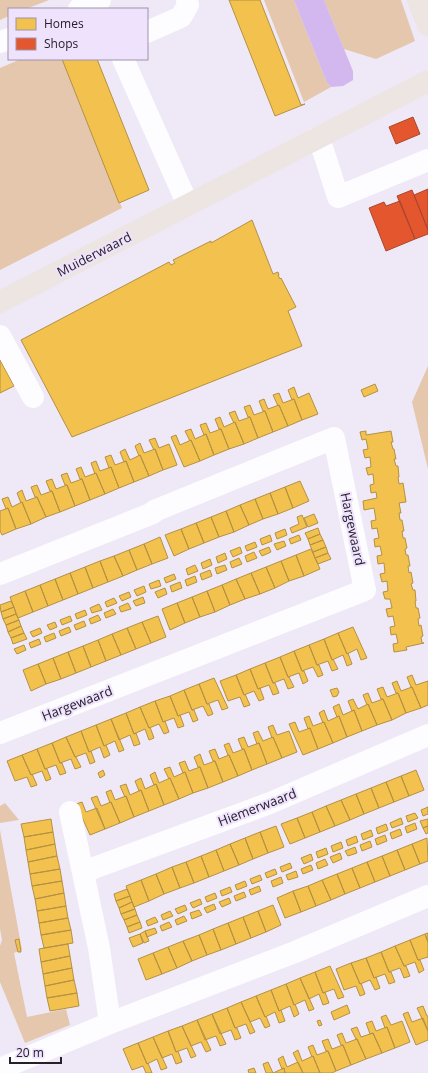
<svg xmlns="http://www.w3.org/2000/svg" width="428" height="1073" font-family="'Open Sans',sans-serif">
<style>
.green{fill:#e4c7ad}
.water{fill:#d3b8ef}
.homes{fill:#f2c14e;stroke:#b49143}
.shops{fill:#e4572e;stroke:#ab462d}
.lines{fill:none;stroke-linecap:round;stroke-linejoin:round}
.minor{stroke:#fdfcfe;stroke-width:22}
.major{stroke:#ece5e2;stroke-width:22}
.labels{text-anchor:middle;stroke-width:4;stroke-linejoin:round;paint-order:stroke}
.street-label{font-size:13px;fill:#25202a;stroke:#efe2fd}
</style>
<rect width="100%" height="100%" fill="#efe8f7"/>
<path class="green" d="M 0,0 L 49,0 L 26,9 L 9,9 L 9,16 L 0,20 Z
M 264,0 L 294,0 L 327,83 L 331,87 L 304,102 Z
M 324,0 L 401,0 L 415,41 L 376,59 L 344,49 Z
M 21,59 L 62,59 L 122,208 L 0,270 L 0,68 Z
M 428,366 L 428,469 L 412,402 Z
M 5,803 L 19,820 L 0,823 L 0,806 Z
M 0,830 L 22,950 L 14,953 L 27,1017 L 66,1009 L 70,1025 L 25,1043 L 0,982 L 0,946 L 2,940 L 0,929 Z"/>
<path class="water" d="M 294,0 L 324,0 L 353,71 L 353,80 L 343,86 L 331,87 L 327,83 Z"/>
<path class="homes" d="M 229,0 L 260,0 L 301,105 L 305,104 L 275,116 Z
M 62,59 L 97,59 L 149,190 L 119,203 Z
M 252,220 L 273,274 L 278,272 L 279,275 L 278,275 L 280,279 L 281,278 L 296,307 L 288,311 L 302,346 L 72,437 L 21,340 L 169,262 L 171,265 L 175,263 L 173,260 L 211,241 L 211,243 Z
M 0,360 L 14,386 L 0,393 Z
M 375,384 L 378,391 L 364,397 L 361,390 Z
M 294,387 L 298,398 L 309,393 L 318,414 L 302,420 L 294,399 L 292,400 L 288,390 Z
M 279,393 L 283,403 L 294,399 L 302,420 L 288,426 L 279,405 L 278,406 L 273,395 Z
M 264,399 L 268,409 L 279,405 L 288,426 L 273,432 L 265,411 L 263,411 L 259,401 Z
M 250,405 L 254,415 L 265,411 L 273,432 L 258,438 L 250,417 L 248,417 L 244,407 Z
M 235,411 L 239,421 L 250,417 L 258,438 L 244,444 L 235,422 L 234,423 L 229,413 Z
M 220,417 L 224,427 L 235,422 L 244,444 L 229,449 L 221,429 L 219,429 L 215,419 Z
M 206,423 L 210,433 L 221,429 L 229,449 L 214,455 L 206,434 L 204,435 L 200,425 Z
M 191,429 L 195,439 L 206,434 L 214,455 L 200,461 L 191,440 L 190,441 L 185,431 Z
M 366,431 L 366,435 L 391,431 L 393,442 L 391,442 L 393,449 L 394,449 L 396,459 L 394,459 L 396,466 L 398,466 L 399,477 L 398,477 L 399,484 L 403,483 L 406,502 L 399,503 L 401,513 L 399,513 L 400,520 L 402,520 L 404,531 L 402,531 L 403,538 L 405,538 L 407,548 L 405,549 L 406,555 L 408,555 L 410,566 L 408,566 L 409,573 L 411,572 L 413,583 L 411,584 L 413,590 L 415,590 L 416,601 L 415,601 L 416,608 L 418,608 L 420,618 L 418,619 L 419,626 L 421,625 L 423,636 L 421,637 L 422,643 L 424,643 L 406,647 L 407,650 L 394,652 L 393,644 L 398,643 L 396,634 L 391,635 L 390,627 L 395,626 L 393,616 L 388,617 L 386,609 L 392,608 L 390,599 L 385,599 L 383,592 L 388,591 L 387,581 L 382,582 L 380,574 L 385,573 L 384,563 L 378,564 L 377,556 L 382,555 L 380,546 L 375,547 L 374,539 L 379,538 L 377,528 L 372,529 L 371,521 L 376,520 L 374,508 L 364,510 L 363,501 L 377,498 L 376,492 L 371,493 L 370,485 L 374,484 L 373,474 L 368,475 L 366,468 L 371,467 L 370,457 L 365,458 L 363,450 L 368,449 L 366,439 L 362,440 L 360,432 Z
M 176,435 L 180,445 L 191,440 L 200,461 L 184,467 L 171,437 Z
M 155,438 L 159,448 L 169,444 L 177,465 L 163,470 L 155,449 L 154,450 L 149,440 Z
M 140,443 L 144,453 L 155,449 L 163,470 L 149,476 L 140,455 L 139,456 L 135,446 Z
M 125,449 L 130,460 L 140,455 L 149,476 L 134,482 L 126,461 L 124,462 L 120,452 Z
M 111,455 L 115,465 L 126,461 L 134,482 L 119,488 L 111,467 L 109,468 L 105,457 Z
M 96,461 L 100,471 L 111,467 L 119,488 L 105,494 L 96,473 L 95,474 L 91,463 Z
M 81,467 L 85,477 L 96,473 L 105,494 L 90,500 L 82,479 L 80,479 L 76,469 Z
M 67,473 L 71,483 L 82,479 L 90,500 L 75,506 L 67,485 L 65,485 L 61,475 Z
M 52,479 L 56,489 L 67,485 L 75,506 L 60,512 L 52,491 L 50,491 L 46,481 Z
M 300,481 L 309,501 L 293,508 L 285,487 Z
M 37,485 L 41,495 L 52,491 L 60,512 L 46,517 L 37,497 L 35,497 L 31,487 Z
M 285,487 L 293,508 L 278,514 L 270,493 Z
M 22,490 L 26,501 L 37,497 L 46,517 L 31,524 L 22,502 L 21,503 L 17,493 Z
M 270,493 L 278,514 L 263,519 L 255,499 Z
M 8,497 L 12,507 L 22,502 L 31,524 L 16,529 L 8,508 L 6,509 L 2,499 Z
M 255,499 L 263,519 L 249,525 L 240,505 Z
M 240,505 L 249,525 L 234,532 L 226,511 Z
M 8,508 L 16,529 L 2,535 L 0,531 L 0,511 Z
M 226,511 L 234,532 L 219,537 L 211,517 Z
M 314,514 L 318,523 L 308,527 L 304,518 Z
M 302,515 L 307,527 L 292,533 L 290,528 L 299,524 L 297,517 Z
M 211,517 L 219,537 L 204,543 L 196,523 Z
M 196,523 L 204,543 L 189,549 L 181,529 Z
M 318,528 L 320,534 L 308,539 L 305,533 Z
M 181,529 L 189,549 L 174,556 L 165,535 Z
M 285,529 L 287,535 L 277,539 L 275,533 Z
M 320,534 L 323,540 L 310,545 L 308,539 Z
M 270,535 L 272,541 L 262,545 L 260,539 Z
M 299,535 L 301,540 L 291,544 L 289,539 Z
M 160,537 L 168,558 L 152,564 L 144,544 Z
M 323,540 L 326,547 L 313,552 L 310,545 Z
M 284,541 L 286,546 L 277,550 L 274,544 Z
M 255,542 L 257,547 L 247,551 L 245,546 Z
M 144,544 L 152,564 L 137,570 L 129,550 Z
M 240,547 L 242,553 L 233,557 L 230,551 Z
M 269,547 L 271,552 L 262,556 L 259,551 Z
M 326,547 L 328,553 L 315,558 L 313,552 Z
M 311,549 L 320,569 L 304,576 L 296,555 Z
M 129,550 L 137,570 L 123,576 L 114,556 Z
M 254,552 L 257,558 L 247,562 L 245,556 Z
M 225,553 L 227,559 L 218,563 L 216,557 Z
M 328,553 L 331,559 L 318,564 L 315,558 Z
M 296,555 L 304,576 L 289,581 L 281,561 Z
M 114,556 L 123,576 L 108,582 L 100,561 Z
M 239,558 L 242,564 L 232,568 L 230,562 Z
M 210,559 L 212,565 L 203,569 L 201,563 Z
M 100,561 L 108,582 L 93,588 L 85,567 Z
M 281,561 L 289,581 L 275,588 L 266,567 Z
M 195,565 L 198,571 L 188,575 L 186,569 Z
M 225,565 L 227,570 L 217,574 L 215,568 Z
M 85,567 L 93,588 L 78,594 L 70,573 Z
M 266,567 L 275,588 L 260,594 L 251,573 Z
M 210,570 L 212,576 L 202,580 L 200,574 Z
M 70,573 L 78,594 L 63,600 L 55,579 Z
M 251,573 L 260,594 L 245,599 L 236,579 Z
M 174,574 L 176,579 L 166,583 L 164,578 Z
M 195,576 L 197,582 L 187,586 L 185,580 Z
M 55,579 L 63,600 L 48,606 L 40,585 Z
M 236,579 L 245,599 L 230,605 L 222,585 Z
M 159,580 L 161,586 L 151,589 L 149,584 Z
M 180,582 L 182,588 L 172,592 L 170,586 Z
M 40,585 L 48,606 L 33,612 L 25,591 Z
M 222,585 L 230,605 L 215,612 L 207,591 Z
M 144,586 L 146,592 L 137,596 L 134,590 Z
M 165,588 L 167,594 L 158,598 L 155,592 Z
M 25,591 L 33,612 L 18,618 L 10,597 Z
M 207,591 L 215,612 L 200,617 L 192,597 Z
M 129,592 L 131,597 L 122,601 L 119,596 Z
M 143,597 L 145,603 L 136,606 L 133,601 Z
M 192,597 L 200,617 L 185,623 L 177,603 Z
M 114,598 L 117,603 L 107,607 L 105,602 Z
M 11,601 L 14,607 L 1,612 L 0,605 Z
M 128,603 L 131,609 L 121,612 L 119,607 Z
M 177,603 L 185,623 L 170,630 L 162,609 Z
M 99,604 L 102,610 L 92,613 L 90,608 Z
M 14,607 L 16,614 L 3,619 L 1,612 Z
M 113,609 L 116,614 L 106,618 L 104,613 Z
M 85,610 L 87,615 L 77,619 L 75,614 Z
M 16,614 L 19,620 L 6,625 L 3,619 Z
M 98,615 L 101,620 L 91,624 L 89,619 Z
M 70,616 L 72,621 L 62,625 L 60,620 Z
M 158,616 L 166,637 L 151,643 L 142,622 Z
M 19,620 L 21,626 L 8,632 L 6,625 Z
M 84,621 L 86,626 L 76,630 L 74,625 Z
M 55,622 L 57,627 L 50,630 L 47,625 Z
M 142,622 L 151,643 L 136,649 L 127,628 Z
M 21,626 L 24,633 L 11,638 L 8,632 Z
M 69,627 L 71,632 L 61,636 L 59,631 Z
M 353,627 L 367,658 L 361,660 L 357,649 L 347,654 L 338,633 Z
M 40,628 L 42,633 L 33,637 L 30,632 Z
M 127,628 L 136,649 L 121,655 L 112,634 Z
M 24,633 L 27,639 L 13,644 L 11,638 Z
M 54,633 L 56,638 L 46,642 L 44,637 Z
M 338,633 L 347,654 L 348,653 L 352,664 L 347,666 L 343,655 L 332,660 L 324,639 Z
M 112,634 L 121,655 L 106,661 L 98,640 Z
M 39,639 L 41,644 L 31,648 L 29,643 Z
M 324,639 L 332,660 L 333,659 L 338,669 L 332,671 L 328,661 L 317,665 L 309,645 Z
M 98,640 L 106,661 L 91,667 L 83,646 Z
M 24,645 L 26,650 L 17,654 L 14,649 Z
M 309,645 L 317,665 L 319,665 L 323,675 L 318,677 L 313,667 L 302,671 L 294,651 Z
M 83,646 L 91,667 L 76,673 L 68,652 Z
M 294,651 L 302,671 L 304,671 L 308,681 L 303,684 L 299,673 L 288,677 L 280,657 Z
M 68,652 L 76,673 L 61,679 L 53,658 Z
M 280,657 L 288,677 L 289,677 L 294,687 L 288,689 L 284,679 L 273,683 L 265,663 Z
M 53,658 L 61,679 L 46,684 L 38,664 Z
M 265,663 L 273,683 L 275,683 L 279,693 L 273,695 L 269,685 L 258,689 L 250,669 Z
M 38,664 L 46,684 L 31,691 L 23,670 Z
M 250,669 L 258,689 L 260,688 L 264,699 L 259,701 L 254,691 L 244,695 L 236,675 Z
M 236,675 L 244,695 L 245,694 L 250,705 L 244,707 L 240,697 L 228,701 L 220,681 Z
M 412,675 L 416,685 L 428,681 L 428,705 L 421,708 L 412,687 L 411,687 L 407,677 Z
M 214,678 L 228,708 L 222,710 L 218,700 L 207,704 L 199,684 Z
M 397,681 L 401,691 L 412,687 L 421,708 L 406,713 L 398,693 L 396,693 L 392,683 Z
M 199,684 L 207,704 L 209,704 L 213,714 L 208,716 L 203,706 L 192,710 L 184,690 Z
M 383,687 L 387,697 L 398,693 L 406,713 L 392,720 L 383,699 L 381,699 L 377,689 Z
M 337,688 L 339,692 L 337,696 L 333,697 L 330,690 Z
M 184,690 L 192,710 L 194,710 L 198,720 L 193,722 L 189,712 L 178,716 L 170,696 Z
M 368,693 L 372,703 L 383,699 L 392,720 L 377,725 L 368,704 L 367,705 L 363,695 Z
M 170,696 L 178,716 L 180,715 L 184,726 L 178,728 L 174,718 L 163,722 L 155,701 Z
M 353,699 L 358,709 L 368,704 L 377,725 L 362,731 L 354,710 L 352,711 L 348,701 Z
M 155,701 L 163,722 L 165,721 L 169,732 L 164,734 L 159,724 L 149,728 L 140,707 Z
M 339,704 L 343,715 L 354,710 L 362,731 L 347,737 L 339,716 L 337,717 L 333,707 Z
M 140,707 L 149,728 L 150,727 L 154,738 L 149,740 L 145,729 L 134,734 L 126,713 Z
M 324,710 L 328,721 L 339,716 L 347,737 L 333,743 L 324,722 L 323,723 L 319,713 Z
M 126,713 L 134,734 L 136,733 L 140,744 L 134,746 L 130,735 L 119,740 L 111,719 Z
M 309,716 L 313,726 L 324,722 L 333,743 L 318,749 L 310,728 L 308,729 L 304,718 Z
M 111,719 L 124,750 L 119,752 L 115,741 L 104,746 L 96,725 Z
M 295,722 L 299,732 L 310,728 L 318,749 L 303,755 L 289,724 Z
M 96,725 L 104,746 L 106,745 L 110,755 L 104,758 L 100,747 L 89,752 L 81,731 Z
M 273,725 L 277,735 L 289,731 L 297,752 L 282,758 L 273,737 L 272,738 L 268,727 Z
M 81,731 L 89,752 L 91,751 L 95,762 L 90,764 L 86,753 L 75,757 L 66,737 Z
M 258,731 L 263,741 L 273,737 L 282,758 L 267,764 L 259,743 L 257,744 L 253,733 Z
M 66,737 L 75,757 L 76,757 L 81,767 L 75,769 L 71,759 L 60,763 L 52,743 Z
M 244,737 L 248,747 L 259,743 L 267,764 L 252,770 L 244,749 L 242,749 L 238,739 Z
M 52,743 L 60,763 L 62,763 L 66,773 L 60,775 L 56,765 L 45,769 L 37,749 Z
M 229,743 L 233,753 L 244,749 L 252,770 L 238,776 L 229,755 L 228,755 L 224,745 Z
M 37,749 L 45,769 L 47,769 L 51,779 L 46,781 L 42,771 L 31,775 L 22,755 Z
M 215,749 L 219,759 L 229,755 L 238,776 L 223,782 L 215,761 L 213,761 L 209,751 Z
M 200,754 L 204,765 L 215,761 L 223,782 L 208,788 L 200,767 L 198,767 L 194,757 Z
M 22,755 L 31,775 L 32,774 L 37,785 L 31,787 L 27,777 L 15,781 L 7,761 Z
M 185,761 L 189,771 L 200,767 L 208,788 L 193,793 L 185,772 L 183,773 L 179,763 Z
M 170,767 L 174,777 L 185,772 L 193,793 L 179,799 L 170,778 L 169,779 L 164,769 Z
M 103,770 L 105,775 L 100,778 L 98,773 Z
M 416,770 L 424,790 L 409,796 L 401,776 Z
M 155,772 L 159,783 L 170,778 L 179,799 L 164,805 L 156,784 L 154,785 L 150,775 Z
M 401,776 L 409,796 L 394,802 L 386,782 Z
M 141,778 L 145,789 L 156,784 L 164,805 L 149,811 L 141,790 L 139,791 L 135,781 Z
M 386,782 L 394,802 L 379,808 L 371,788 Z
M 126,784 L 130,795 L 141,790 L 149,811 L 134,817 L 126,796 L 125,797 L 120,786 Z
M 371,788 L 379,808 L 364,814 L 356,794 Z
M 111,790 L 115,800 L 126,796 L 134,817 L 120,823 L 111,802 L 110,803 L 106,792 Z
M 356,794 L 364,814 L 350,820 L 341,800 Z
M 97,796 L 101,806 L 111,802 L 120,823 L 105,829 L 91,798 Z
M 341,800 L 350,820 L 335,826 L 326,806 Z
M 82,802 L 86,812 L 97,808 L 105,829 L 90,835 L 76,804 Z
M 326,806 L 335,826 L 320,832 L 312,812 Z
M 428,807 L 428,814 L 423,816 L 421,810 Z
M 312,812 L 320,832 L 305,838 L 297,818 Z
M 415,813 L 418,818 L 408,822 L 406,816 Z
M 297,818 L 305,838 L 290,844 L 281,824 Z
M 401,818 L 403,824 L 392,828 L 390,823 Z
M 51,819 L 53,832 L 24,837 L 21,824 Z
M 428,819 L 428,826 L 423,828 L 420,821 Z
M 415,823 L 417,829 L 407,833 L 405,827 Z
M 386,824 L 388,830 L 378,834 L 376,828 Z
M 276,826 L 284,847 L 268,853 L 260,832 Z
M 428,826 L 428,833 L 426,834 L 423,828 Z
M 400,829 L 402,835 L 392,839 L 390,833 Z
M 371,830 L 373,836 L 363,840 L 361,834 Z
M 53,832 L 55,844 L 26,850 L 24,837 Z
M 260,832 L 268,853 L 253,859 L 245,838 Z
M 385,835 L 387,841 L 377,845 L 375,839 Z
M 356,836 L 358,842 L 348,846 L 346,840 Z
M 245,838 L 253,859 L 239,865 L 230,844 Z
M 427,838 L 428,861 L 420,864 L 412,844 Z
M 370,841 L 372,847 L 362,851 L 360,845 Z
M 341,842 L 343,848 L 333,852 L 331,846 Z
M 55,844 L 57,856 L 28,862 L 26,850 Z
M 230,844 L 239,865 L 224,871 L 216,850 Z
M 412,844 L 420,864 L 405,870 L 397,850 Z
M 355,847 L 357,853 L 348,856 L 345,851 Z
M 326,848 L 328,854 L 318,858 L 316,852 Z
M 216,850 L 224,871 L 209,877 L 201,856 Z
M 397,850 L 405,870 L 390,876 L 382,856 Z
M 340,853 L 342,859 L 333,863 L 330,857 Z
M 311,854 L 313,860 L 304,864 L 301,858 Z
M 57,856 L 60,869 L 30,874 L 28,862 Z
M 201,856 L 209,877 L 194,883 L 186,862 Z
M 382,856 L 390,876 L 375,882 L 367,862 Z
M 325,859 L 328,865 L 318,869 L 316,863 Z
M 186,862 L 194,883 L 180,888 L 172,867 Z
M 367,862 L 375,882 L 360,888 L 352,868 Z
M 290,863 L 292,868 L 282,872 L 280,867 Z
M 311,865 L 313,870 L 303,874 L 301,869 Z
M 172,867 L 180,888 L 164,894 L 156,874 Z
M 352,868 L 360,888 L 345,894 L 337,874 Z
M 60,869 L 62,881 L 32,886 L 30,874 Z
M 275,869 L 277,874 L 267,878 L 265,873 Z
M 296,871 L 298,877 L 288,880 L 286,875 Z
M 156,874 L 164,894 L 149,901 L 141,880 Z
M 337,874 L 345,894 L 331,900 L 322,880 Z
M 260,875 L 262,880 L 252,884 L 250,879 Z
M 281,877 L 283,883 L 273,887 L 271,881 Z
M 141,880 L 149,901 L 134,907 L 126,886 Z
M 322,880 L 331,900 L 316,906 L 308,886 Z
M 62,881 L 64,893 L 35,899 L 32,886 Z
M 245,881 L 247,886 L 237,890 L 235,885 Z
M 259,886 L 261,891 L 251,895 L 249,890 Z
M 308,886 L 316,906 L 301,912 L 293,891 Z
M 230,887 L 232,892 L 222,896 L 220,891 Z
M 127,889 L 130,896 L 116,901 L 114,894 Z
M 293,891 L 301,912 L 285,918 L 277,898 Z
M 244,892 L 246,897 L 236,901 L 234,896 Z
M 64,893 L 66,906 L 37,911 L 35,899 Z
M 215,893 L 217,898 L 207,902 L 205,897 Z
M 130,896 L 132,902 L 119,908 L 116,901 Z
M 229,898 L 231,903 L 222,907 L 219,902 Z
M 200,899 L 202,904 L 193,908 L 190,903 Z
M 132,902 L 135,909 L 121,914 L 119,908 Z
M 214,904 L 216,909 L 207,913 L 204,908 Z
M 185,905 L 187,910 L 178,914 L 175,909 Z
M 273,905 L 281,925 L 266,932 L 258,911 Z
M 66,906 L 68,918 L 39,923 L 37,911 Z
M 135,909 L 137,915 L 124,920 L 121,914 Z
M 199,910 L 202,915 L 192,919 L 190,913 Z
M 170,911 L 173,916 L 163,920 L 161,915 Z
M 258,911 L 266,932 L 251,938 L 243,917 Z
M 137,915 L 140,922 L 127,927 L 124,920 Z
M 184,916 L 187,921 L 177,925 L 175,920 Z
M 155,917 L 158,922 L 148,926 L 146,921 Z
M 243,917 L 251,938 L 236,944 L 228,923 Z
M 68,918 L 71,930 L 41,935 L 39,923 Z
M 140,922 L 142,928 L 129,933 L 127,927 Z
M 169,922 L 172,927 L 162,931 L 160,926 Z
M 228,923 L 236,944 L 221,950 L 213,929 Z
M 155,928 L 157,933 L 147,937 L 145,931 Z
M 213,929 L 221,950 L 207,955 L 199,935 Z
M 71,930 L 73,943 L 44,948 L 41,935 Z
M 145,931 L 149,941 L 144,943 L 140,934 Z
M 428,933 L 428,942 L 425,934 Z
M 140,934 L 143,943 L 133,947 L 129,938 Z
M 425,934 L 428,942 L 428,957 L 418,960 L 410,940 Z
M 199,935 L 207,955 L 192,961 L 183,941 Z
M 19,939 L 21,952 L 18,952 L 15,940 Z
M 410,940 L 418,960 L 420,960 L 424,970 L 419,973 L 415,962 L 404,966 L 395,946 Z
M 183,941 L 192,961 L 177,968 L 168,947 Z
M 68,944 L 70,956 L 41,962 L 39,949 Z
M 395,946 L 404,966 L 406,966 L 410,976 L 404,978 L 400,968 L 389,972 L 381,952 Z
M 168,947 L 177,968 L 162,974 L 153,953 Z
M 381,952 L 389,972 L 391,972 L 395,982 L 389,984 L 385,974 L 374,978 L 366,958 Z
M 153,953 L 162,974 L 146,980 L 138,959 Z
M 70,956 L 72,968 L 43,974 L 41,962 Z
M 366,958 L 374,978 L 376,977 L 380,988 L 375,990 L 370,980 L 360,984 L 351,963 Z
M 351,963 L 360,984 L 361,983 L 365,994 L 360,996 L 356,986 L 344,990 L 336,969 Z
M 330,966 L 344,997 L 338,999 L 334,989 L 323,993 L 315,972 Z
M 72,968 L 74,980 L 45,986 L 43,974 Z
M 315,972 L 323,993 L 325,992 L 329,1003 L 323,1005 L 319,994 L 309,999 L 300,978 Z
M 300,978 L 314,1009 L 309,1011 L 305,1000 L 294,1005 L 286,984 Z
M 74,980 L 77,993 L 47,998 L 45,986 Z
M 286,984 L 294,1005 L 295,1004 L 299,1014 L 294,1017 L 290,1006 L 279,1011 L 271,990 Z
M 271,990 L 279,1011 L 281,1010 L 285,1021 L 279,1023 L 275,1012 L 265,1017 L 256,996 Z
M 77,993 L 79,1006 L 50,1011 L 47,998 Z
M 256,996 L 265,1017 L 266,1016 L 270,1026 L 265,1028 L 260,1018 L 250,1022 L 241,1002 Z
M 241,1002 L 255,1032 L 250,1034 L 246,1024 L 235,1028 L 227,1008 Z
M 347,1005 L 350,1013 L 334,1020 L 331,1012 Z
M 423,1006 L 427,1016 L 428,1016 L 428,1031 L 417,1008 Z
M 227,1008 L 235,1028 L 237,1028 L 241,1038 L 235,1040 L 231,1030 L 220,1034 L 212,1014 Z
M 408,1012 L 412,1022 L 423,1018 L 428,1031 L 428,1040 L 416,1045 L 403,1014 Z
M 212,1014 L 226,1044 L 220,1046 L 216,1036 L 205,1040 L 197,1020 Z
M 386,1015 L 391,1025 L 402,1021 L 410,1042 L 395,1048 L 387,1027 L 385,1028 L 381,1017 Z
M 197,1020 L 211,1050 L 206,1052 L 201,1042 L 191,1046 L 182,1026 Z
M 320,1020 L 322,1025 L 319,1026 L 317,1021 Z
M 372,1021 L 376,1031 L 387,1027 L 395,1048 L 382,1053 L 373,1033 L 370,1034 L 366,1023 Z
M 182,1026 L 196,1056 L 191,1058 L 187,1048 L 176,1052 L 168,1031 Z
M 357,1027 L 361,1037 L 373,1033 L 382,1053 L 366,1059 L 357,1039 L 356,1039 L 351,1029 Z
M 168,1031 L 176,1052 L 178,1051 L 182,1062 L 176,1064 L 172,1054 L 162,1058 L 153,1037 Z
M 342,1033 L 346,1043 L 357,1039 L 366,1059 L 351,1065 L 343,1045 L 341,1045 L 337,1035 Z
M 153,1037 L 167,1068 L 161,1070 L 157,1059 L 147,1064 L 138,1043 Z
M 328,1039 L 332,1049 L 343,1045 L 351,1065 L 336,1071 L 328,1051 L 326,1051 L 322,1041 Z
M 138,1043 L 147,1064 L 148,1063 L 152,1073 L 146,1073 L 143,1066 L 132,1070 L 123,1049 Z
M 313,1045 L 317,1055 L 328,1051 L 336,1071 L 332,1073 L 320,1073 L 313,1056 L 312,1057 L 308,1047 Z
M 298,1050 L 302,1061 L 313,1056 L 320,1073 L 303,1073 L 293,1053 Z
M 283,1056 L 287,1067 L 298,1062 L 303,1073 L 285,1073 L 284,1068 L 282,1069 L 278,1059 Z
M 268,1062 L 273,1073 L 284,1068 L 285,1073 L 266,1073 L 263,1064 Z
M 254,1068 L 256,1073 L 249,1073 L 248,1070 Z"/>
<path class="shops" d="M 413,117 L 420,134 L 396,144 L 389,127 Z
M 428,189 L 428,230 L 414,195 Z
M 412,190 L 428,230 L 428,234 L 415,239 L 397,196 Z
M 400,201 L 415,239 L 386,251 L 369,208 L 384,202 L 386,206 Z"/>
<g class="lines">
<path class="minor" d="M 79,9 L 100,0
M 147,32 L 181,17 L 188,5 L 187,0
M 0,42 L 9,39
M 123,59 L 188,205
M 315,139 L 323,150 L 338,197 L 428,160
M 0,336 L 33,397
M 0,574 L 153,513 L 154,511 L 334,438 L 365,590 L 0,733
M 70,812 L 99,948 L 110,1023
M 83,872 L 270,803 L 428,735
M 0,1069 L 110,1023 L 295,952 L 428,896"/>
<path class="major" d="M 418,0 L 428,25
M 0,302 L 428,81"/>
</g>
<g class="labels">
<g class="street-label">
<text transform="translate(94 254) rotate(-27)" y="5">Muiderwaard</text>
<text transform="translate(353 529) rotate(78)" y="5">Hargewaard</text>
<text transform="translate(77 703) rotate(-21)" y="5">Hargewaard</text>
<text transform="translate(257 807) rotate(-21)" y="5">Hiemerwaard</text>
</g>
</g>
<rect x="8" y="8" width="140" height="52" fill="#efe2fd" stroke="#9e94a9"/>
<rect x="16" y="18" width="20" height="12" fill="#f2c14e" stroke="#9e94a9"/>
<text x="44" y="28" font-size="12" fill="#25202a">Homes</text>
<rect x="16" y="38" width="20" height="12" fill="#e4572e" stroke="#9e94a9"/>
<text x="44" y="48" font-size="12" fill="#25202a">Shops</text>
<path d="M10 1057v6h51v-6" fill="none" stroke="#25202a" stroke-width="2"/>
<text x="16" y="1057" font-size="12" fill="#25202a" stroke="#efe2fd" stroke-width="3" paint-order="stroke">20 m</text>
</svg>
